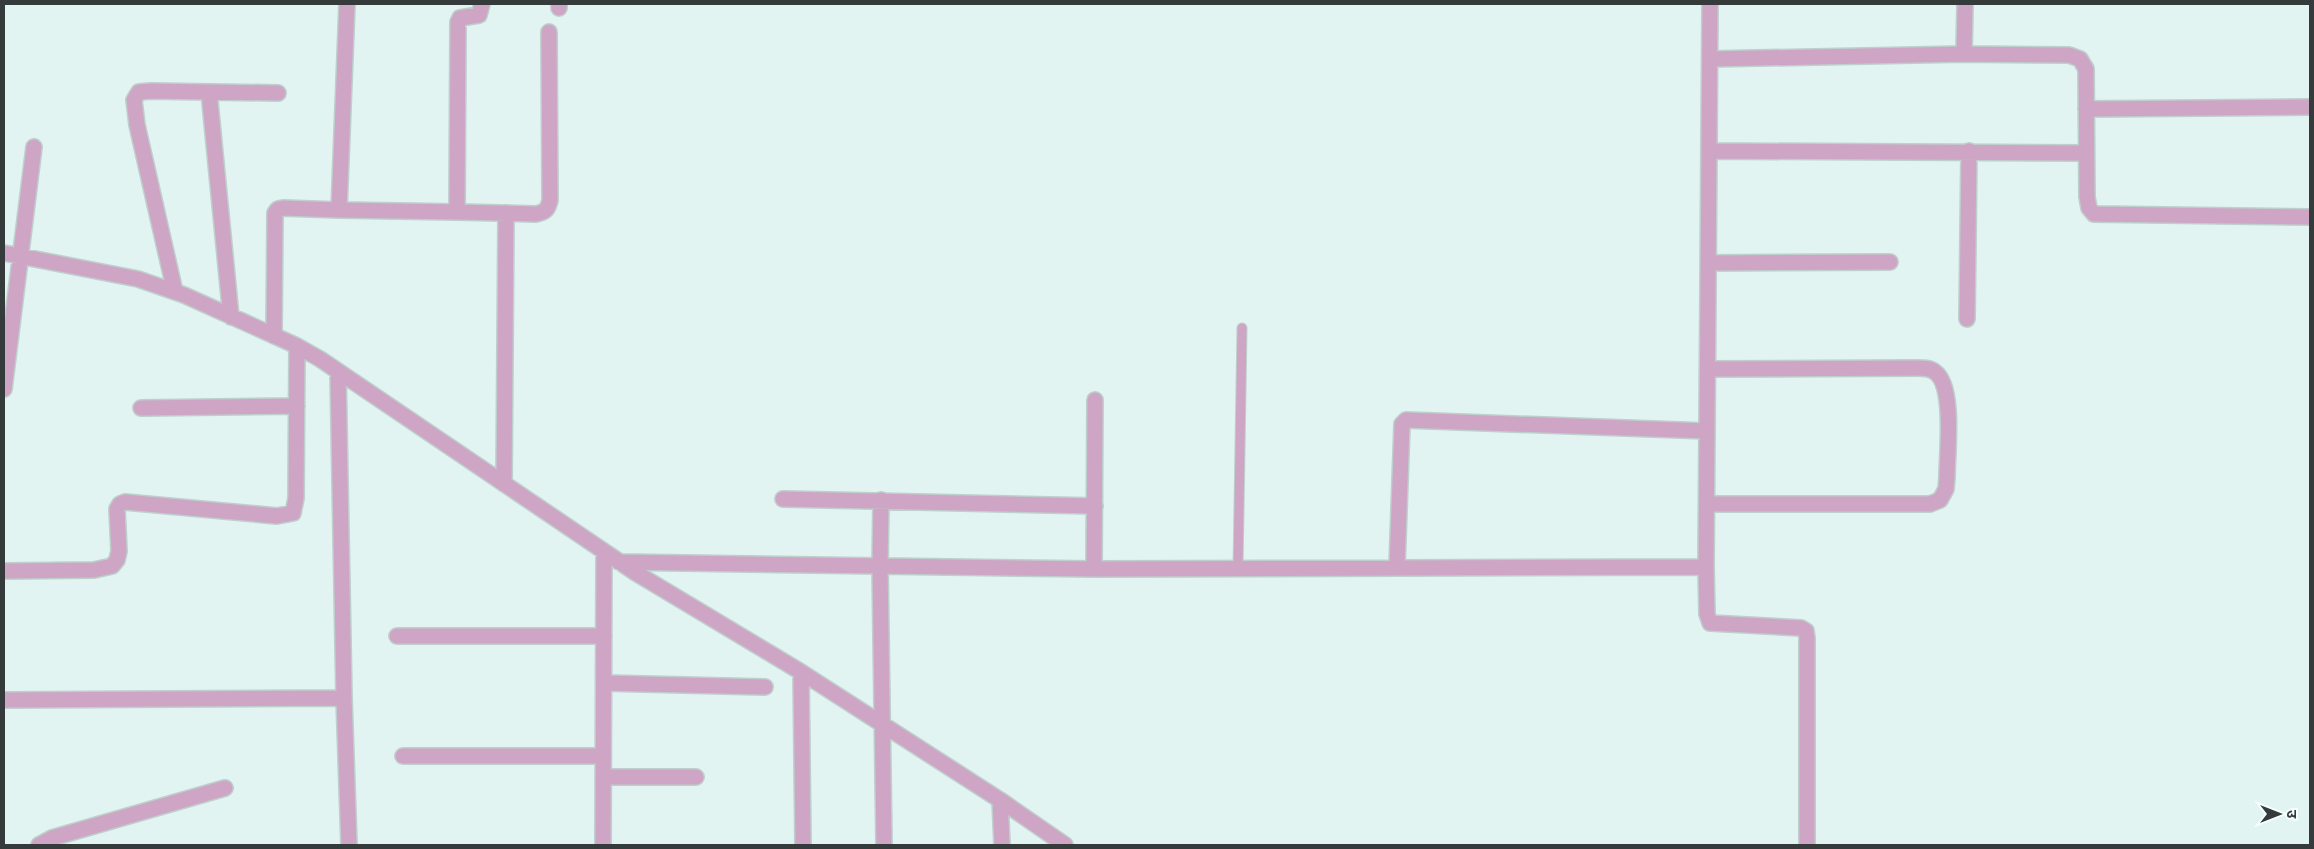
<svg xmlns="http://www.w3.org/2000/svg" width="2314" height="849" font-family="'Crimson Pro','Noto Sans Devanagari',serif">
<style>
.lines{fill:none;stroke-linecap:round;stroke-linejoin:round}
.lane-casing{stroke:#becfcc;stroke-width:11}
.street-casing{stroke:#becfcc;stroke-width:18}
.lane{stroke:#cea5c5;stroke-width:9}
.street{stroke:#cea5c5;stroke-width:15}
</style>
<rect width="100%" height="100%" fill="#e1f4f1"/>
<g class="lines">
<g class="lane-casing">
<path id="lane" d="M 1238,568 L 1242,328"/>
</g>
<g class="street-casing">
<path id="street" d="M 559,4 L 559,8
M 1964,54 L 1965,4
M 1710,59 L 1964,54 L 2069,55 L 2080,59 L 2086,69 L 2087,197 L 2089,208 L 2094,214 L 2310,217
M 209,92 L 231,317
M 2086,109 L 2310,107
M 1709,151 L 2086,153
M 339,210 L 457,212 L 458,22 L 460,18 L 479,15 L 482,4
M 457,212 L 536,214 C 546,212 548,209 550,200 L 549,32
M 4,253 L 138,279 L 184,295 L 297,346 L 320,359 L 636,573 L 801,672 L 1000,800 L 1065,845
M 1708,263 L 1890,262
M 175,292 L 137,125 L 134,100 L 139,92 L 151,91 L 278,93
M 1967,319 L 1969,151
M 274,336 L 275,213 L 278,209 L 283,208 L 339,210 L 347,4
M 338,371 L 344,698 L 349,845
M 4,389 L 34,147
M 141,408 L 297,406
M 504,484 L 506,213
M 783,499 L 1095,506
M 881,500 L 880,566 L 1094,569 L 1706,567 L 1710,4
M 1707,504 L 1930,504 L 1940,500 L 1946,489 L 1947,477 C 1947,453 1955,386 1935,372 C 1930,368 1923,368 1917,368 L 1708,369
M 619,562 L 880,566 L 884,845
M 1397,567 L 1402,424 L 1406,420 L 1707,431
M 1706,567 L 1707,614 L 1710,623 L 1801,628 L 1806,631 L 1807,638 L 1807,845
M 1094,569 L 1095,400
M 4,571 L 94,570 L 112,566 L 117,560 L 119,551 L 117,509 L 120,504 L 125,502 L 277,516 L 293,513 L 296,498 L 297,346
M 397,636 L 604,636
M 801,672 L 803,845
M 604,683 L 765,687
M 4,700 L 344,698
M 403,756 L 603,756
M 603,777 L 696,777
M 1000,800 L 1002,845
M 39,845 L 52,838 L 225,788
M 603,845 L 604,552"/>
</g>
<use href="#lane" class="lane"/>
<use href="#street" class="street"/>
</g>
<rect width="2314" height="849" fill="none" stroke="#343b3a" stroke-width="10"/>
<g transform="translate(2279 814) rotate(90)" stroke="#f4fffe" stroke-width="4" paint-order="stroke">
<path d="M0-4L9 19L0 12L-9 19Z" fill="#343b3a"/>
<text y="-8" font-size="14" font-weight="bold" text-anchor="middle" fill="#343b3a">उ</text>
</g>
</svg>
